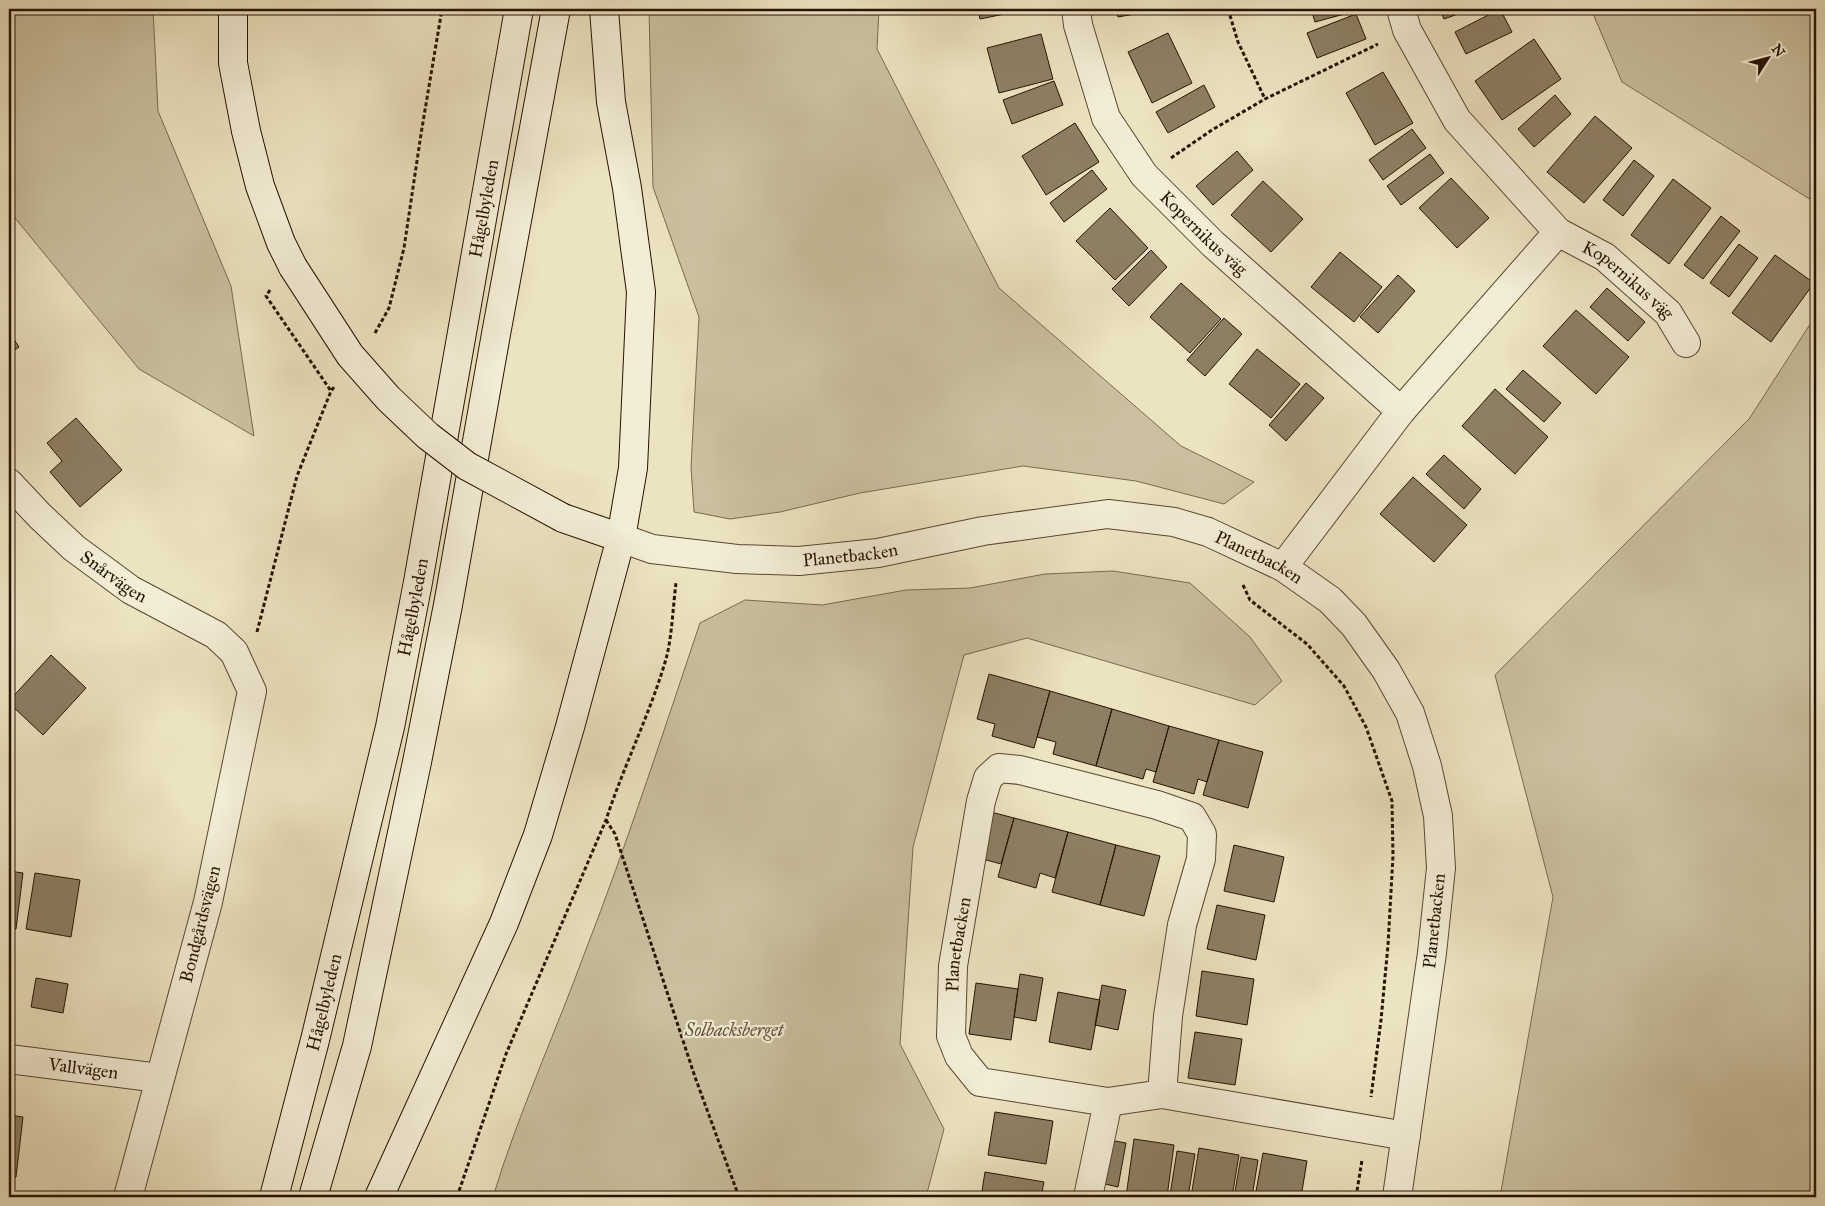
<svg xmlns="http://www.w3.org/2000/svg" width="1825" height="1206" font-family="'IM FELL Great Primer',serif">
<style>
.green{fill:#cac09f;stroke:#786a50}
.building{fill:#8d7f64;stroke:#261300}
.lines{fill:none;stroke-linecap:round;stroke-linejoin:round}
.minor-casing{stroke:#584730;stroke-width:30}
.secondary-casing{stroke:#261300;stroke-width:30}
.path{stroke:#261300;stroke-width:3;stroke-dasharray:4 2.5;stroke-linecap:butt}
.minor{stroke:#f3edd6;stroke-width:28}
.secondary{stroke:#f3edd6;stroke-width:28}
.secondary-bridge-casing{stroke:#261300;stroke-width:30;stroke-linecap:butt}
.secondary-bridge{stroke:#f3edd6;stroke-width:28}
.labels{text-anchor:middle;stroke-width:4.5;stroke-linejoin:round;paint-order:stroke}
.street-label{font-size:18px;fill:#261300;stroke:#f3edd6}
.park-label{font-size:18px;font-style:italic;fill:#5f5038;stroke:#f3edd6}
</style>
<rect width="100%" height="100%" fill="#ece3c0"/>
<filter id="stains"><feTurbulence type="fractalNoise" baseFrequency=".004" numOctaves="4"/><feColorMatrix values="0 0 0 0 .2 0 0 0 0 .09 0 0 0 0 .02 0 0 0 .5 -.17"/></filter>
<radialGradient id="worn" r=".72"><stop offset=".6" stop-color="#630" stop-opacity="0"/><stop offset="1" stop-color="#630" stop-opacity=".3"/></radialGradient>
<path class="green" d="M 9,9 L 153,9 L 158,111 L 231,286 L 254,436 L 139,369 L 15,218 L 9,203 Z
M 649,9 L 879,9 L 877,49 L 999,288 L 1181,446 L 1254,482 L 1224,504 L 1136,481 L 1023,466 L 860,493 L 780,512 L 730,519 L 694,512 L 691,467 L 699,317 L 653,187 Z
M 1591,9 L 1816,9 L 1816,203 L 1622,82 Z
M 1816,315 L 1816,1197 L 1500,1197 L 1553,897 L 1495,675 L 1749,419 Z
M 1113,571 L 1190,583 L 1250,637 L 1282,681 L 1255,705 L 1027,638 L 964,655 L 913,847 L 900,1044 L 944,1129 L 926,1197 L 493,1197 C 518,1114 555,1034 585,952 C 627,844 663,733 700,623 L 745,600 L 822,605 L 906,590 L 970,588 L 1045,574 Z"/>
<path class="building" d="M 978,9 L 1029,9 L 980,19 Z
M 1116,9 L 1162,9 L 1118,17 Z
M 1311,9 L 1358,9 L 1359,10 L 1315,22 Z
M 1440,9 L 1472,9 L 1444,19 Z
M 1500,9 L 1512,32 L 1466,54 L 1455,32 Z
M 1356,14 L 1366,39 L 1317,58 L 1307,33 Z
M 1168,33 L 1192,83 L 1152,103 L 1128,52 Z
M 1041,34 L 1053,79 L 999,93 L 987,48 Z
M 1534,39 L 1561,79 L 1502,120 L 1475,81 Z
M 1383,72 L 1413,123 L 1375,145 L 1346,93 Z
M 1054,81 L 1063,105 L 1012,124 L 1003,100 Z
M 1204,85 L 1215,107 L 1168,133 L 1156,112 Z
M 1555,95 L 1571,114 L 1534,147 L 1518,129 Z
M 1595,116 L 1632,148 L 1584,203 L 1547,172 Z
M 1075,123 L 1099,162 L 1046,195 L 1022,156 Z
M 1412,129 L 1426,148 L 1383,180 L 1369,160 Z
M 1237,151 L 1253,170 L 1213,205 L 1196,186 Z
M 1430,154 L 1444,173 L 1401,205 L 1387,186 Z
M 1634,160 L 1654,176 L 1623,216 L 1603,200 Z
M 1092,170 L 1107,189 L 1064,222 L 1050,203 Z
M 1451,178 L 1489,218 L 1457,248 L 1419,208 Z
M 1673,179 L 1711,208 L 1669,264 L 1631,235 Z
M 1263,181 L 1303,219 L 1271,252 L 1231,215 Z
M 1110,208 L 1148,248 L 1115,280 L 1076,241 Z
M 1721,216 L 1740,231 L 1703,279 L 1684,265 Z
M 1739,244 L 1758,258 L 1729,297 L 1710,283 Z
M 1151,250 L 1167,267 L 1129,306 L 1112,289 Z
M 1340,252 L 1382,287 L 1354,322 L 1311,287 Z
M 1775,255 L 1814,283 L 1771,342 L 1732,313 Z
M 1398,275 L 1415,291 L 1378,333 L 1360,317 Z
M 1181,283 L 1221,319 L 1190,353 L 1150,317 Z
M 1607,288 L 1645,322 L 1628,341 L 1590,307 Z
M 1576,310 L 1629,357 L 1596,394 L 1543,346 Z
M 1224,318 L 1242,334 L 1205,376 L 1187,360 Z
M 9,332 L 19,347 L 9,354 Z
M 1257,349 L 1300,384 L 1271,418 L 1229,384 Z
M 1523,370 L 1561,403 L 1544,422 L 1506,389 Z
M 1306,383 L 1324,398 L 1286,441 L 1269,425 Z
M 1495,389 L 1548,437 L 1515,474 L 1462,426 Z
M 76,418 L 122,470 L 80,507 L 50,472 L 62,461 L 47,443 Z
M 1444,455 L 1481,489 L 1464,509 L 1426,474 Z
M 1413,477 L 1467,525 L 1434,562 L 1380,514 Z
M 51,655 L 86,688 L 43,735 L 9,703 L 9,701 Z
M 989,674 L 1050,691 L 1034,748 L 992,736 L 995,724 L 977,719 Z
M 1050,691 L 1112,709 L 1096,766 L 1053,754 L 1056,742 L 1037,737 Z
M 1112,709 L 1169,726 L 1156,772 L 1146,769 L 1143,779 L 1096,766 Z
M 1169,726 L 1219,740 L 1207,782 L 1198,779 L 1194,794 L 1153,782 Z
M 1219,740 L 1263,752 L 1248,808 L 1203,795 Z
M 991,812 L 1014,818 L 1001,864 L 979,858 Z
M 1014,818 L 1068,832 L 1055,878 L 1040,873 L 1036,888 L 998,877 Z
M 1068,832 L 1116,845 L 1100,905 L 1052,892 Z
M 1116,845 L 1160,856 L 1144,916 L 1100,905 Z
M 1234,845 L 1284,857 L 1274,902 L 1224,891 Z
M 9,871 L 23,873 L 16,929 L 9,928 Z
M 35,873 L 80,880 L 71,937 L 26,929 Z
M 1217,905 L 1265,915 L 1256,960 L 1207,949 Z
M 1202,971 L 1254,979 L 1247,1025 L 1196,1016 Z
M 1020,974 L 1043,978 L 1036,1021 L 1014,1017 Z
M 36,978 L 68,984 L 63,1013 L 31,1007 Z
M 976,983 L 1018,989 L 1011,1040 L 969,1034 Z
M 1102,985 L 1126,990 L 1118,1030 L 1095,1025 Z
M 1058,992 L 1100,1000 L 1091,1050 L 1049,1042 Z
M 1195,1032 L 1242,1039 L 1235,1085 L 1188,1078 Z
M 995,1112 L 1053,1121 L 1046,1164 L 988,1155 Z
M 9,1115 L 23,1117 L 16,1177 L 9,1176 Z
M 1134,1139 L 1174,1145 L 1167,1197 L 1126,1197 Z
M 1109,1140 L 1126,1143 L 1118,1187 L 1101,1183 Z
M 1199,1148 L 1239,1155 L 1232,1197 L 1191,1197 Z
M 1177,1151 L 1195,1154 L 1188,1197 L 1170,1195 Z
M 1263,1153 L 1307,1161 L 1301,1197 L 1255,1197 Z
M 1241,1157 L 1258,1160 L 1252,1197 L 1234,1197 Z
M 985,1172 L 1044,1182 L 1041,1197 L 981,1197 Z"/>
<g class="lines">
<g class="minor-casing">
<g id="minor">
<path id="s1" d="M 1076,9 L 1078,25 L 1106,118 L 1144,175 L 1213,244 L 1401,411"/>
<path id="s2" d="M 1401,9 L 1407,30 L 1457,120 L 1558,232 L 1605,257 L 1668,313 L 1686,343"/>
<path id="s3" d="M 9,483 L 40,516 L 74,548 L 131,590 L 216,635 L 234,652 L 252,691 L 208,902 L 128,1197"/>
<path id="s4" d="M 621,538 L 652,549 L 737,559 L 799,561 L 878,553 L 983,531 L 1108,514 L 1174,522 L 1208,532 L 1283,567 L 1330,600 L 1354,625 L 1386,670 L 1410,713 L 1427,766 L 1438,816 L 1441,868 L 1432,953 L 1397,1197"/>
<path d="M 1283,567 L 1401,411 L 1558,232"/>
<path id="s5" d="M 9,1059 L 159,1078"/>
<path id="s6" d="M 1162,1094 L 1108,1102 L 980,1082 L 959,1056 L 951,1036 L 953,966 L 981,801 L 988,778 L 999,768 L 1020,770 L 1157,805 L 1192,817 L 1202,834 L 1201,859 L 1182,925 L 1168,1016 L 1162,1094 L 1406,1136"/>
<path d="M 1088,1197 L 1108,1102"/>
</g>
</g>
<g class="secondary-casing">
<g id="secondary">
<path d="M 233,9 L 233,63 L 246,131 L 260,186 L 281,243 L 293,267"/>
<path d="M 563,518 L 621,538"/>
<path id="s7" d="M 274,1197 L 315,1040 L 390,727 L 418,582 L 519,9"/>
<path d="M 313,1197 L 357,1046 L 417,762 L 448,605 L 496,334 L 556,9"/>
<path d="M 379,1197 L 504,923 L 538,835 L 570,727 L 621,538 L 633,468 L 641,292 L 627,188 L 611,102 L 604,9"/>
</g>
</g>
<path class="path" d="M 1228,9 L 1238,42 L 1265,99
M 1171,158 L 1212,130 L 1265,99 L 1378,44
M 270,290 L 266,296 L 331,391
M 375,333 L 389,308 L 404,248 L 421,134 L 442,9
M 1243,585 L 1250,600 L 1307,644 L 1344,686 L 1366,727 L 1392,801 L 1393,856 L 1388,945 L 1381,1020 L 1371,1097
M 257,632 L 297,476 L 331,391 L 335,386
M 606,820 L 615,834 L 695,1077 L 739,1197
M 457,1197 L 506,1054 L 606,820 C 624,765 650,714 666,659 C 672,637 673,606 676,583
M 1356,1197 L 1362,1160"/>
<use href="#minor" class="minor"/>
<use href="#secondary" class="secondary"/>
<g class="secondary-bridge-casing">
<path id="secondary-bridge" d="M 293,267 L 350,355 L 388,398 L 428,436 L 467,466 L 563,518"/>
</g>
<use href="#secondary-bridge" class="secondary-bridge"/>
</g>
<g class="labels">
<g class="street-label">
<text dy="6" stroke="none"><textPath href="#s7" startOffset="1011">Hågelbyleden</textPath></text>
<text dy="6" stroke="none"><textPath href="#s1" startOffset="265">Kopernikus väg</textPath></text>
<text dy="6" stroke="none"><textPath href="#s2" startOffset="361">Kopernikus väg</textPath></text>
<text dy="6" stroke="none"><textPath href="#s4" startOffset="232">Planetbacken</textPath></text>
<text dy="6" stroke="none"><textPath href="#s4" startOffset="652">Planetbacken</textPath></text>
<text dy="6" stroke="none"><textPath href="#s3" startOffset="141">Snårvägen</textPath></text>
<text dy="6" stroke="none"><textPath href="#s7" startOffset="606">Hågelbyleden</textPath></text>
<text transform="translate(1434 921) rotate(-84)" y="6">Planetbacken</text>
<text transform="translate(200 924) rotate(-76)" y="6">Bondgårdsvägen</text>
<text dy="6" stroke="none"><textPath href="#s6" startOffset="331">Planetbacken</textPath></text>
<text dy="6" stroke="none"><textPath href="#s7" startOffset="201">Hågelbyleden</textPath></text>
<text dy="6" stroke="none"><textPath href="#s5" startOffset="75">Vallvägen</textPath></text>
</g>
<g class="park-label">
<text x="734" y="1036">Solbacksberget</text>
</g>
</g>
<rect width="1825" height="1206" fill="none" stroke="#ece3c0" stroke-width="30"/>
<rect x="10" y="10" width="1805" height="1186" fill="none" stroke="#261300" stroke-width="2.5"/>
<rect x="15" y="15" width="1795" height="1176" fill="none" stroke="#261300"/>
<g transform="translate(1768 58) rotate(54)" stroke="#f3edd6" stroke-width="4" paint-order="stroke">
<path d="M0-4L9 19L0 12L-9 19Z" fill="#261300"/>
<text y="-8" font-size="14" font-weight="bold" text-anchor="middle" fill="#261300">N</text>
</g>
<rect width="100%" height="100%" filter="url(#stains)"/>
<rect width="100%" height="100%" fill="url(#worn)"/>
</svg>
